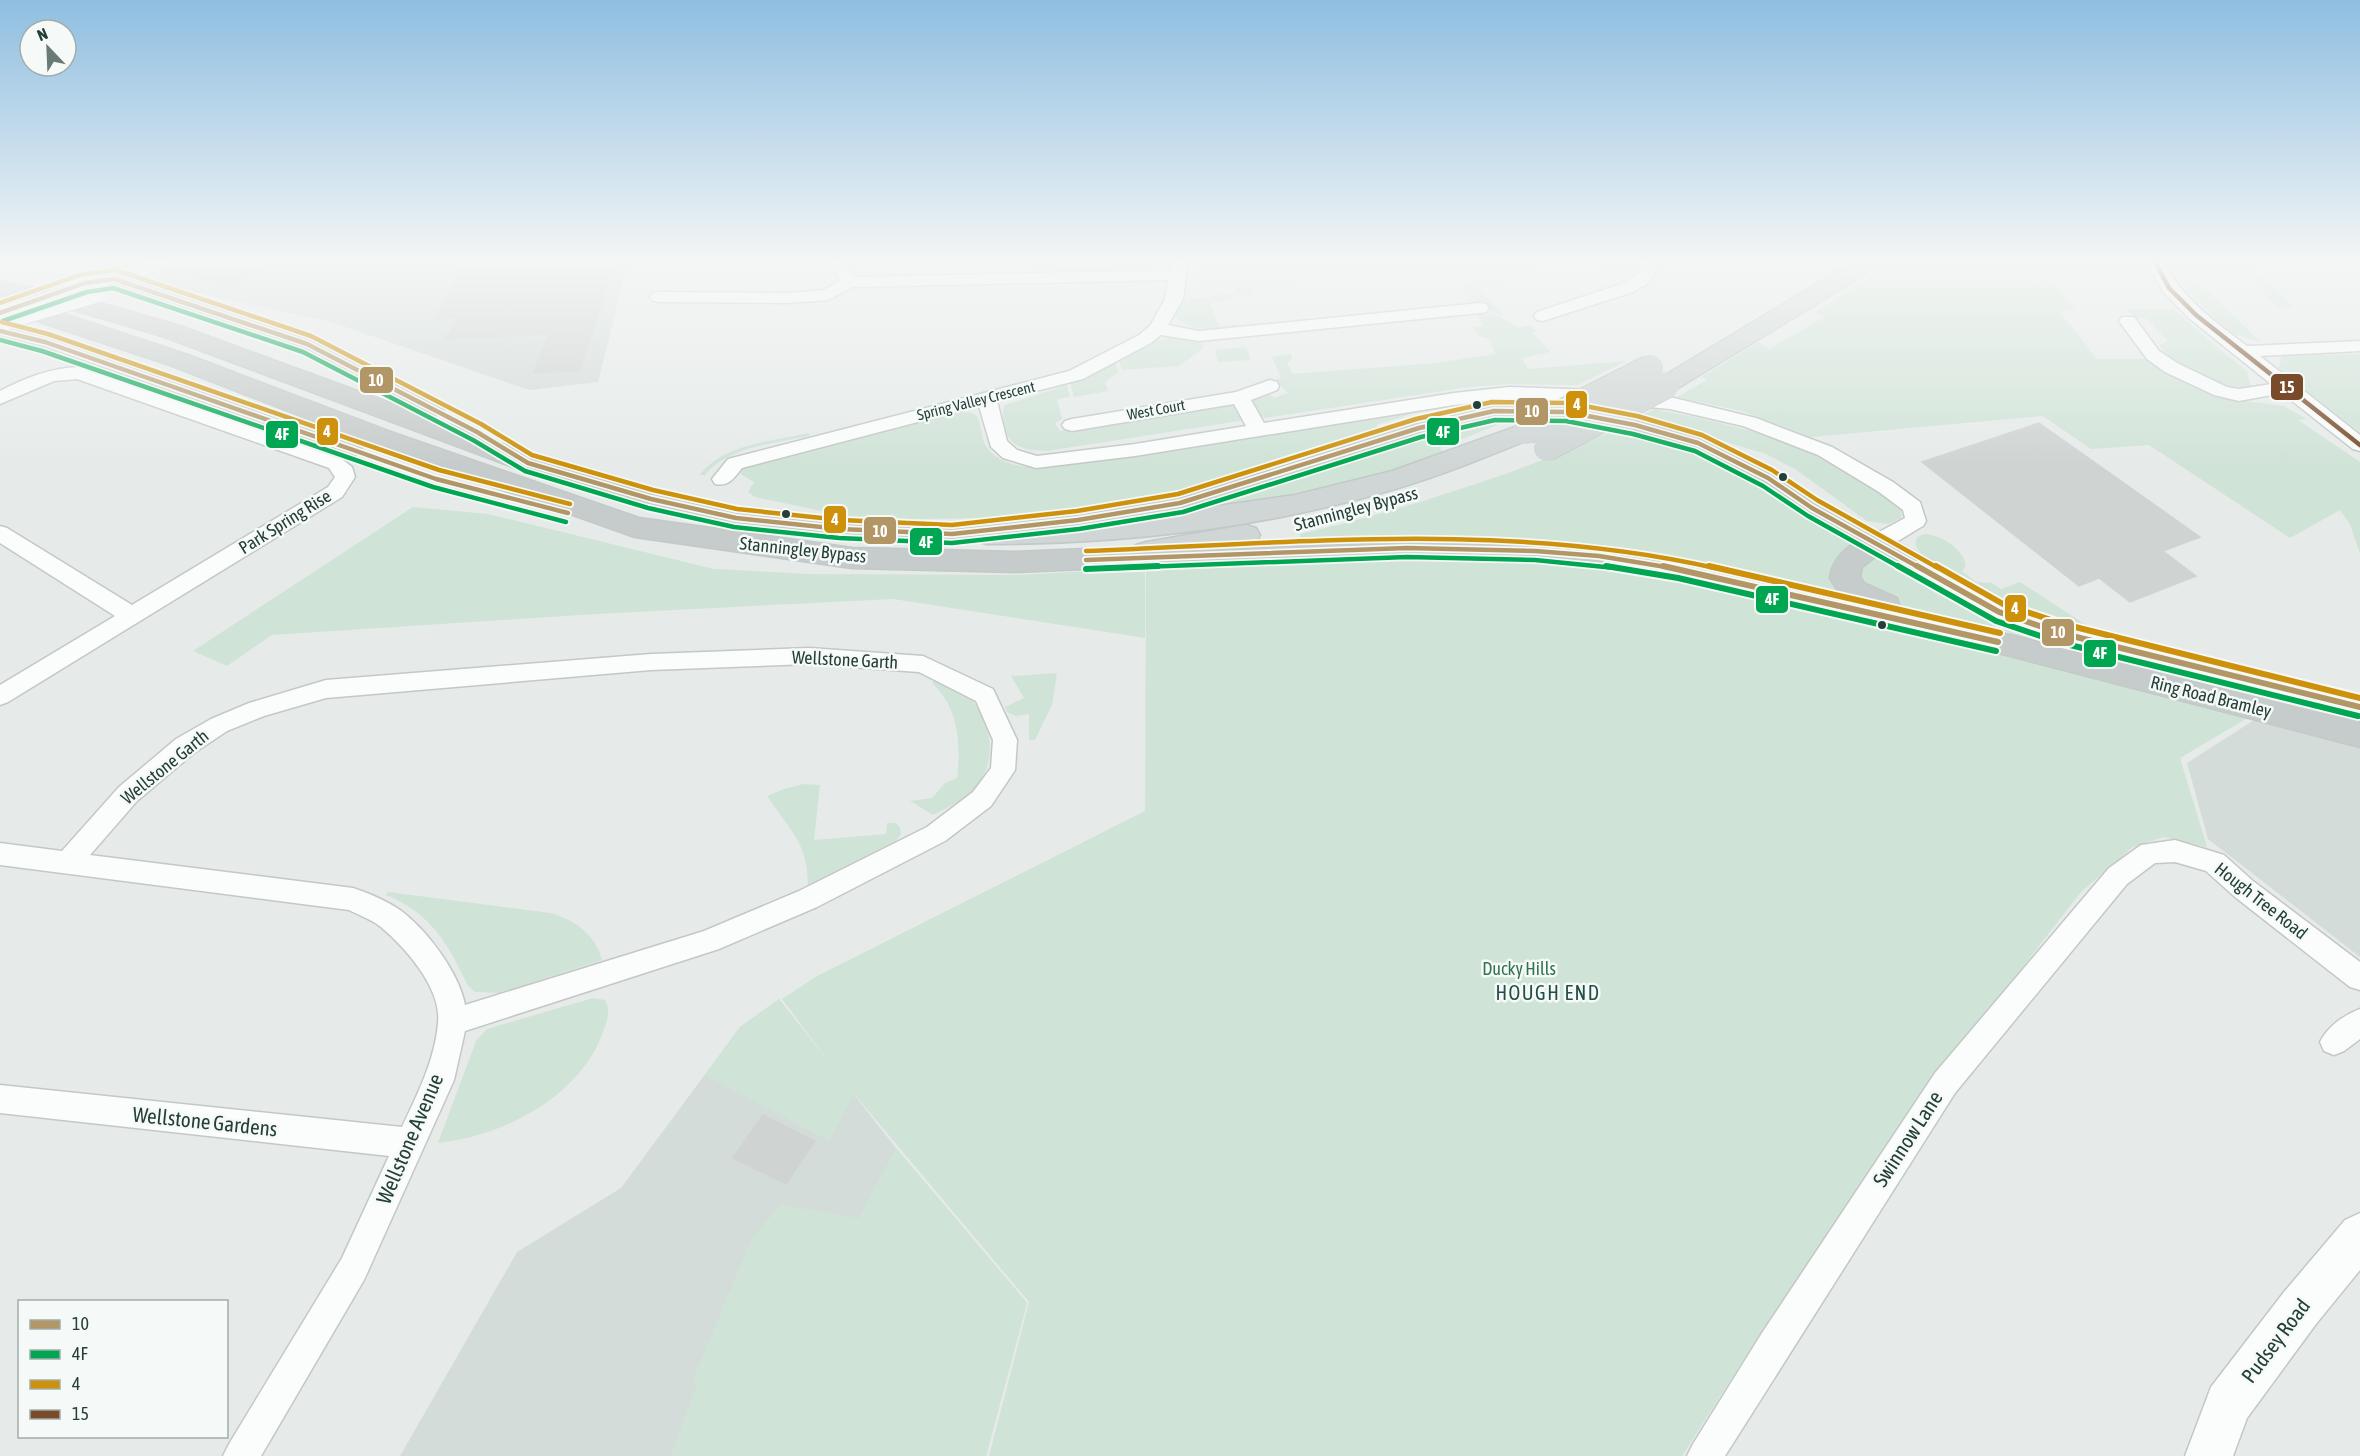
<svg xmlns="http://www.w3.org/2000/svg" width="2360" height="1456" font-family="'Asap Condensed',sans-serif">
<style>
.built{fill:#d4dcd9}
.green{fill:#d0e3d7}
.building{fill:#cfd3d2;stroke:#cfd4d2;stroke-width:1.5}
.lines{fill:none;stroke-linecap:round;stroke-linejoin:round}
.minor-casing{stroke:#c3c8c6;stroke-width:3}
.tertiary-casing{stroke:#c3c8c6;stroke-width:3}
.secondary-casing{stroke:#c2c8c6;stroke-width:3}
.primary-casing{stroke:#c2cac8;stroke-width:3}
.trunk-casing{stroke:#c2cac8;stroke-width:3}
.minor{fill:#fbfcfc;fill-rule:evenodd}
.tertiary{fill:#fbfcfc;fill-rule:evenodd}
.secondary{fill:#fbfcfc;fill-rule:evenodd}
.primary{fill:#cfd6d5;fill-rule:evenodd}
.trunk{fill:#c6cccb;fill-rule:evenodd}
.tertiary-bridge-casing{stroke:#c3c8c6;stroke-width:26;stroke-linecap:butt}
.primary-bridge-casing{stroke:#c2cac8;stroke-width:28;stroke-linecap:butt}
.tertiary-bridge{stroke:#fbfcfc;stroke-width:24}
.primary-bridge{stroke:#cfd6d5;stroke-width:26}
.bus-1-far1-casing{stroke:#f5f9f7;stroke-width:8}
.bus-1-casing{stroke:#f5f9f7;stroke-width:10}
.bus-2-far1-casing{stroke:#f5f9f7;stroke-width:8}
.bus-2-casing{stroke:#f5f9f7;stroke-width:10}
.bus-3-far1-casing{stroke:#f5f9f7;stroke-width:8}
.bus-3-casing{stroke:#f5f9f7;stroke-width:10}
.bus-4-casing{stroke:#f5f9f7;stroke-width:8}
.bus-1-far1{stroke:#b29666;stroke-width:4.5}
.bus-1{stroke:#b29666;stroke-width:6}
.bus-2-far1{stroke:#00a651;stroke-width:4.5}
.bus-2{stroke:#00a651;stroke-width:6}
.bus-3-far1{stroke:#cd910b;stroke-width:4.5}
.bus-3{stroke:#cd910b;stroke-width:6}
.bus-4{stroke:#7a4b2a;stroke-width:4.5}
.bus-dot{fill:#243e38;stroke:#f5f9f7;stroke-width:2}
.labels{text-anchor:middle;stroke-width:5;stroke-linejoin:round;paint-order:stroke}
.far-street-label{font-size:15px;fill:#243e38;stroke:#f5f9f7}
.street-label{font-size:18px;fill:#243e38;stroke:#f5f9f7}
.park-label{font-size:18px;fill:#30734e;stroke:#f5f9f7}
.neighbourhood-label{font-size:20px;letter-spacing:1.5px;fill:#214f46;stroke:#f5f9f7}
.near-street-label{font-size:21px;fill:#243e38;stroke:#f5f9f7}
.line-badge{stroke:#f5f9f7;stroke-width:2}
.badge-label{font-size:16px;text-anchor:middle;font-weight:bold;fill:#fff}
</style>
<rect width="100%" height="100%" fill="#e6ebe9"/>
<path class="built" d="M 167,262 L 628,262 L 598,382 L 529,390 L 331,322 L 153,283 Z
M 2262,715 L 2360,734 L 2360,957 L 2208,839 L 2187,763 Z
M 779,999 L 896,1148 L 1027,1303 L 986,1456 L 400,1456 L 517,1252 L 621,1188 L 740,1027 Z"/>
<path class="green" d="M 1373,262 L 1533,262 L 1541,270 L 1479,290 L 1503,314 L 1500,315 L 1471,304 L 1461,286 L 1470,284 L 1450,269 L 1274,285 L 1252,290 L 1253,295 L 1239,297 L 1233,284 L 1219,286 L 1193,282 L 1196,271 L 1201,264 Z
M 1592,262 L 1630,262 L 1634,272 L 1629,278 L 1622,272 L 1610,276 Z
M 1894,262 L 2138,262 L 2142,269 L 2045,271 L 2075,309 L 2059,311 L 2097,359 L 2146,359 L 2167,372 L 2222,398 L 2284,406 L 2307,419 L 2298,420 L 2360,462 L 2360,554 L 2350,524 L 2340,510 L 2290,538 L 2149,445 L 2091,449 L 2043,416 L 1811,437 L 1742,411 L 1677,397 L 1707,380 L 1702,377 L 1758,342 L 1770,349 L 1824,317 L 1815,312 Z
M 2169,262 L 2295,262 L 2248,264 L 2294,307 L 2278,307 L 2243,273 L 2192,276 L 2261,342 L 2234,334 L 2215,319 L 2184,287 Z
M 1234,293 L 1237,297 L 1210,304 L 1220,327 L 1237,324 L 1237,326 C 1215,328 1191,335 1175,315 L 1180,301 Z
M 1475,309 L 1480,309 L 1510,322 L 1518,328 L 1530,325 L 1537,331 L 1532,332 L 1550,352 L 1522,358 L 1528,369 L 1626,361 L 1578,385 L 1508,384 L 1468,387 L 1265,418 L 1260,415 L 1253,401 L 1266,392 L 1274,398 L 1288,393 L 1275,380 L 1281,378 L 1272,357 L 1291,354 L 1292,359 L 1287,362 L 1292,374 L 1436,363 L 1496,354 L 1489,339 L 1479,336 L 1473,327 L 1483,326 Z
M 2127,309 L 2174,309 L 2213,344 L 2247,371 L 2250,386 C 2227,392 2170,366 2159,345 L 2168,341 L 2146,318 L 2136,318 Z
M 1174,338 L 1202,342 L 1203,348 L 1179,366 L 1122,370 L 1119,361 C 1137,350 1151,339 1174,338 Z
M 1246,347 L 1251,360 L 1218,362 L 1215,350 Z
M 2360,354 L 2360,432 L 2278,369 L 2282,356 Z
M 1115,363 L 1119,372 L 1105,382 L 1108,391 L 1074,397 L 1070,383 Z
M 1067,385 L 1070,397 L 1057,399 L 1062,419 L 1055,423 L 1060,431 L 1225,402 L 1236,404 L 1246,420 L 1047,451 C 1026,451 1007,447 1004,424 C 1003,417 1002,412 1005,405 Z
M 1430,408 L 1376,425 L 1380,431 L 1210,484 L 1134,500 L 1063,511 L 988,518 L 915,519 L 846,516 L 755,497 L 748,492 L 754,482 L 742,475 L 740,470 L 745,465 L 945,414 L 969,412 L 976,415 C 982,422 980,433 984,442 C 995,466 1026,468 1049,468 Z
M 1654,409 C 1731,423 1815,444 1880,492 C 1890,499 1904,504 1901,518 L 1888,524 L 1867,521 L 1795,469 L 1766,454 L 1640,416 Z
M 1517,417 L 1440,448 L 1444,454 L 1340,486 L 1225,510 L 1160,511 L 1424,434 L 1476,420 Z
M 1623,426 L 1654,435 L 1719,460 L 1860,543 L 1859,601 C 1779,583 1699,560 1618,548 C 1512,533 1406,536 1300,542 L 1300,534 C 1371,518 1439,497 1508,473 C 1547,458 1585,445 1623,426 Z
M 809,433 L 809,436 C 774,444 729,446 705,475 L 700,475 C 723,444 773,441 809,433 Z
M 413,507 L 488,514 L 714,569 L 810,574 L 1018,575 L 1145,568 L 1145,638 L 893,599 L 596,614 L 272,635 L 227,666 L 193,651 Z
M 1925,534 C 1941,535 1964,549 1966,566 L 1962,571 L 1976,582 L 1992,583 L 2001,589 L 2020,582 L 2103,636 L 2070,627 L 1997,598 L 1921,553 C 1916,548 1914,544 1917,537 Z
M 1272,555 L 1505,559 L 1620,572 L 1770,599 L 1871,628 L 1954,641 L 2153,693 L 2251,716 L 2180,758 L 2207,847 L 2164,837 L 2133,847 L 2081,892 L 1937,1077 L 1762,1331 L 1682,1456 L 989,1456 L 1029,1302 L 854,1094 L 829,1141 L 705,1075 L 740,1027 L 779,999 L 831,1065 L 782,999 L 817,976 L 1145,811 L 1146,568 Z
M 1877,555 L 1943,591 L 2360,714 L 2360,722 L 2301,705 L 2062,650 L 1990,626 L 1884,601 L 1860,580 C 1859,565 1865,562 1877,555 Z
M 1057,673 L 1052,705 L 1035,740 L 1029,740 L 1029,714 L 1016,716 L 1007,712 L 1005,707 L 1024,698 L 1011,676 Z
M 936,679 C 946,683 957,687 965,694 C 991,714 998,757 979,783 C 968,798 949,807 933,815 L 910,801 L 932,798 L 945,783 L 957,778 C 961,745 959,708 932,683 Z
M 803,784 L 820,785 L 814,840 L 886,834 L 887,823 L 896,823 L 900,827 L 901,834 L 897,840 L 808,887 C 808,842 790,831 767,796 L 784,789 Z
M 388,892 L 551,913 C 576,921 595,934 602,960 L 499,993 L 475,992 L 468,986 C 448,944 431,913 386,895 Z
M 593,998 L 605,1000 C 612,1012 606,1023 602,1035 C 577,1099 502,1136 438,1143 L 476,1041 L 487,1029 Z
M 896,1148 L 1027,1303 L 986,1456 L 671,1456 L 697,1384 L 692,1382 L 752,1238 L 781,1205 L 859,1218 Z"/>
<path class="building" d="M 172,262 L 232,262 L 261,269 L 231,289 L 163,270 Z
M 464,262 L 616,262 L 579,371 L 533,373 L 549,334 L 446,339 L 457,318 L 435,320 Z
M 2039,423 L 2200,537 L 2163,551 L 2196,576 L 2130,602 L 2099,578 L 2079,586 L 1922,462 Z
M 763,1115 L 815,1141 L 786,1184 L 733,1158 Z"/>
<g class="lines">
<g class="minor-casing">
<path id="minor" d="M 830,262 L 846,262 L 855,277 L 1170,270 L 1172,262 L 1188,262 L 1183,299 L 1168,325 L 1199,331 L 1480,303 L 1486,304 L 1489,308 L 1486,312 L 1480,313 L 1199,341 L 1161,335 L 1151,343 L 1083,379 L 997,401 L 1007,441 L 1017,450 L 1037,456 L 1135,444 L 1246,426 L 1234,404 L 1072,431 L 1065,429 L 1062,425 L 1065,421 L 1072,419 L 1236,392 L 1270,380 L 1277,382 L 1279,386 L 1277,390 L 1251,400 L 1264,423 L 1454,393 L 1509,387 L 1595,390 L 1670,397 L 1756,418 L 1832,447 L 1893,482 L 1920,502 L 1926,521 L 1923,526 C 1908,534 1885,553 1868,548 L 1864,543 L 1868,538 L 1905,518 L 1903,510 L 1879,492 L 1818,455 L 1743,426 L 1670,409 L 1595,402 L 1509,399 L 1454,405 L 1135,456 L 1036,468 L 1003,458 L 991,447 L 979,406 L 742,468 C 734,478 729,487 715,484 L 712,479 L 728,459 L 1069,371 L 1139,335 L 1150,326 L 1165,299 L 1168,280 L 853,287 L 828,300 L 788,303 L 659,302 L 653,301 L 650,297 L 653,293 L 659,292 L 788,293 L 824,290 L 840,280 Z
M 1638,262 L 1654,262 L 1657,267 L 1649,283 L 1633,292 L 1543,321 L 1537,320 L 1534,316 L 1537,312 L 1621,284 L 1636,276 L 1641,267 Z
M 2147,262 L 2163,262 C 2185,301 2213,320 2247,346 L 2360,341 L 2360,351 L 2260,356 L 2360,435 L 2360,451 L 2353,449 L 2282,393 L 2239,401 L 2214,395 L 2165,372 L 2147,359 L 2119,321 L 2122,317 L 2134,317 L 2159,351 L 2179,364 L 2227,387 L 2239,389 L 2271,384 L 2190,319 L 2163,292 Z
M 79,367 L 343,460 L 352,467 L 355,477 L 342,497 L 8,702 L 0,705 L 0,685 L 115,616 L 0,543 L 0,526 L 7,528 L 132,605 L 328,487 L 335,477 L 329,468 L 77,379 L 54,381 L 0,404 L 0,391 C 25,378 50,368 79,367 Z
M 809,648 L 923,656 L 993,689 L 1017,740 L 1015,770 L 991,806 L 945,841 L 817,907 L 719,949 L 465,1031 L 454,1080 L 364,1280 L 261,1456 L 223,1456 L 229,1444 L 342,1258 L 389,1156 L 0,1113 L 0,1085 L 402,1127 C 417,1095 435,1060 438,1023 C 442,989 406,948 381,927 C 372,920 359,915 349,910 L 0,865 L 0,843 L 62,851 L 119,787 L 176,739 L 211,719 L 249,703 L 326,680 L 651,654 ZM 809,664 L 919,672 L 976,701 L 993,740 L 991,768 L 973,792 L 927,827 L 799,891 L 704,931 L 465,1005 C 459,972 426,929 400,910 C 387,901 368,893 353,888 L 90,855 L 137,801 L 194,753 L 227,731 L 264,716 L 326,698 L 651,670 Z
M 2175,840 L 2224,855 L 2253,881 L 2360,962 L 2360,990 L 2350,987 L 2235,897 L 2206,871 L 2175,862 L 2155,863 L 2127,884 L 1955,1093 L 1725,1456 L 1687,1456 L 1693,1444 L 1762,1333 L 1935,1073 L 2109,868 L 2141,845 Z
M 2360,1009 L 2360,1039 L 2344,1051 L 2334,1055 L 2324,1051 L 2320,1042 C 2327,1027 2344,1015 2360,1009 Z"/>
</g>
<g class="tertiary-casing">
<path id="tertiary" d="M 143,262 L 170,262 C 161,275 82,295 66,292 L 63,287 L 66,282 L 122,270 Z"/>
</g>
<g class="secondary-casing">
<path id="secondary" d="M 2360,1213 L 2360,1270 L 2316,1324 L 2247,1418 L 2233,1456 L 2185,1456 L 2211,1387 L 2284,1292 L 2345,1220 Z"/>
</g>
<g class="primary-casing">
<path id="primary" d="M 1853,262 L 1881,262 L 1877,267 L 1675,390 L 1666,393 L 1657,390 L 1653,385 L 1657,380 Z
M 1526,423 L 1535,425 L 1539,431 L 1535,437 C 1489,456 1443,475 1395,489 C 1264,528 1123,544 987,544 L 977,541 L 973,534 L 977,527 L 987,524 L 1051,523 L 1146,516 L 1295,495 L 1392,471 Z
M 1246,525 L 1256,528 L 1260,535 L 1256,542 L 1146,562 L 1136,559 L 1131,552 L 1136,545 L 1146,542 Z"/>
</g>
<g class="trunk-casing">
<path id="trunk" d="M 114,272 L 316,339 L 440,402 L 444,408 L 440,414 L 431,416 L 422,414 L 298,349 L 106,284 L 102,279 L 106,274 Z
M 0,281 L 79,297 L 180,326 L 538,457 L 654,490 L 736,509 L 840,519 L 952,524 L 1078,511 L 1177,494 L 1410,422 L 1494,403 L 1567,404 L 1635,417 L 1708,437 L 1778,472 L 1822,501 L 2010,604 L 2066,624 L 2126,640 L 2360,695 L 2360,719 L 2126,662 L 2049,641 L 1988,620 L 1876,556 L 1862,567 L 1860,577 L 1864,583 L 1897,598 L 1900,608 L 2360,721 L 2360,747 L 1952,641 L 1669,577 L 1601,566 L 1498,560 L 1408,559 L 1268,561 L 1016,572 L 852,568 L 635,537 L 370,443 L 170,365 L 34,320 L 31,315 L 34,310 L 43,308 L 52,310 L 188,355 L 388,431 L 639,518 L 852,548 L 1016,552 L 1268,541 L 1408,539 L 1498,540 L 1601,546 L 1669,557 L 1840,594 L 1830,578 C 1832,563 1841,552 1853,544 L 1802,515 L 1758,484 L 1688,449 L 1632,433 L 1567,420 L 1494,419 L 1426,435 L 1180,512 L 1078,529 L 952,544 L 840,539 L 736,527 L 651,508 L 518,469 L 162,336 L 67,308 L 0,295 Z
M 0,324 L 54,337 L 358,442 L 362,448 L 358,454 L 348,457 L 338,454 L 36,347 L 0,338 Z"/>
</g>
<use href="#minor" class="minor"/>
<use href="#tertiary" class="tertiary"/>
<use href="#secondary" class="secondary"/>
<use href="#primary" class="primary"/>
<use href="#trunk" class="trunk"/>
<g class="tertiary-bridge-casing">
<path id="tertiary-bridge" d="M 0,319 L 94,291"/>
</g>
<g class="primary-bridge-casing">
<path id="primary-bridge" d="M 1526,431 L 1650,368
M 1547,448 L 1666,385"/>
</g>
<use href="#tertiary-bridge" class="tertiary-bridge"/>
<use href="#primary-bridge" class="primary-bridge"/>
<g class="bus-1-far1-casing">
<path id="bus-1-far1" d="M 0,313 L 85,283 L 114,279 L 307,344 L 477,432 L 528,463 L 651,499 L 736,518 L 840,529 L 952,534 L 1078,520 L 1180,503 L 1419,428 L 1494,411 L 1567,412 L 1635,425 L 1698,443 L 1768,478 L 1812,508 L 1920,568
M 0,331 L 45,342 L 436,479 L 568,513
M 1086,560 L 1407,548 L 1535,551 L 1599,556 L 1672,568"/>
</g>
<g class="bus-1-casing">
<path id="bus-1" d="M 1663,566 L 1998,642
M 1917,566 L 1999,612 L 2060,633 L 2360,707"/>
</g>
<g class="bus-2-far1-casing">
<path id="bus-2-far1" d="M 3,321 L 87,292 L 113,288 L 303,352 L 473,440 L 525,471 L 648,508 L 734,527 L 839,538 L 952,543 L 1079,529 L 1183,512 L 1421,437 L 1495,420 L 1566,421 L 1633,434 L 1695,451 L 1763,486 L 1808,516 L 1901,568
M 0,340 L 42,351 L 433,487 L 566,522
M 1117,568 L 1407,557 L 1535,560 L 1615,568"/>
</g>
<g class="bus-2-casing">
<path id="bus-2" d="M 1606,566 L 1678,578 L 1996,651
M 1898,566 L 1996,621 L 2058,642 L 2358,716
M 1086,569 L 1158,566"/>
</g>
<g class="bus-3-far1-casing">
<path id="bus-3-far1" d="M 0,303 L 83,274 L 116,270 L 311,336 L 481,424 L 532,455 L 653,490 L 737,509 L 841,520 L 952,525 L 1077,511 L 1178,494 L 1416,419 L 1492,402 L 1569,403 L 1637,416 L 1702,435 L 1772,470 L 1817,500 L 1938,568
M 2,322 L 48,334 L 439,470 L 570,504
M 1086,551 C 1295,543 1510,521 1715,568"/>
</g>
<g class="bus-3-casing">
<path id="bus-3" d="M 1709,566 L 2000,633
M 1936,566 L 2003,604 L 2063,624 L 2360,698"/>
</g>
<g class="bus-4-casing">
<path id="bus-4" d="M 2155,262 L 2169,288 L 2196,315 L 2360,445"/>
</g>
<use href="#bus-1-far1" class="bus-1-far1"/>
<use href="#bus-1" class="bus-1"/>
<use href="#bus-2-far1" class="bus-2-far1"/>
<use href="#bus-2" class="bus-2"/>
<use href="#bus-3-far1" class="bus-3-far1"/>
<use href="#bus-3" class="bus-3"/>
<use href="#bus-4" class="bus-4"/>
</g>
<linearGradient id="sky" x2="0" y2="1"><stop stop-color="#8fbee1"/><stop offset="0.56" stop-color="#f4f6f5"/><stop offset="1" stop-color="#f4f6f5" stop-opacity="0"/></linearGradient>
<rect width="2360" height="466" fill="url(#sky)"/>
<g class="bus-dot">
<circle cx="1477" cy="405" r="5"/>
<circle cx="1783" cy="477" r="5"/>
<circle cx="786" cy="514" r="5"/>
<circle cx="1882" cy="625" r="5"/>
</g>
<g class="labels">
<g class="far-street-label">
<text transform="translate(976 401) rotate(-14)" y="5">Spring Valley Crescent</text>
<text transform="translate(1156 410) rotate(-10)" y="5">West Court</text>
</g>
<g class="street-label">
<text transform="translate(1356 509) rotate(-15)" y="6">Stanningley Bypass</text>
<text transform="translate(285 522) rotate(-32)" y="6">Park Spring Rise</text>
<text transform="translate(803 550) rotate(6)" y="6">Stanningley Bypass</text>
<text transform="translate(845 660) rotate(3)" y="6">Wellstone Garth</text>
<text transform="translate(2211 697) rotate(14)" y="6">Ring Road Bramley</text>
<text transform="translate(165 767) rotate(-39)" y="6">Wellstone Garth</text>
<text transform="translate(2261 901) rotate(38)" y="6">Hough Tree Road</text>
</g>
<g class="park-label">
<text x="1519" y="975">Ducky Hills</text>
</g>
<g class="neighbourhood-label">
<text x="1548" y="1000">HOUGH END</text>
</g>
<g class="near-street-label">
<text transform="translate(205 1122) rotate(6)" y="7">Wellstone Gardens</text>
<text transform="translate(410 1139) rotate(-67)" y="7">Wellstone Avenue</text>
<text transform="translate(1908 1139) rotate(-57)" y="7">Swinnow Lane</text>
<text transform="translate(2276 1341) rotate(-53)" y="7">Pudsey Road</text>
</g>
</g>
<g class="line-badge">
<rect x="359" y="366" width="35" height="28" rx="6" fill="#b29666"/>
<rect x="2270" y="373" width="34" height="28" rx="6" fill="#7a4b2a"/>
<rect x="1565" y="390" width="23" height="29" rx="6" fill="#cd910b"/>
<rect x="1515" y="397" width="34" height="29" rx="6" fill="#b29666"/>
<rect x="316" y="417" width="23" height="29" rx="6" fill="#cd910b"/>
<rect x="1426" y="417" width="34" height="29" rx="6" fill="#00a651"/>
<rect x="265" y="420" width="34" height="29" rx="6" fill="#00a651"/>
<rect x="823" y="505" width="24" height="29" rx="6" fill="#cd910b"/>
<rect x="863" y="516" width="34" height="29" rx="6" fill="#b29666"/>
<rect x="909" y="527" width="34" height="29" rx="6" fill="#00a651"/>
<rect x="1755" y="585" width="34" height="29" rx="6" fill="#00a651"/>
<rect x="2004" y="594" width="23" height="29" rx="6" fill="#cd910b"/>
<rect x="2041" y="618" width="34" height="29" rx="6" fill="#b29666"/>
<rect x="2083" y="639" width="34" height="29" rx="6" fill="#00a651"/>
</g>
<g class="badge-label">
<text x="376" y="386">10</text>
<text x="2287" y="393">15</text>
<text x="1577" y="410">4</text>
<text x="1532" y="417">10</text>
<text x="327" y="437">4</text>
<text x="1443" y="438">4F</text>
<text x="282" y="440">4F</text>
<text x="835" y="525">4</text>
<text x="880" y="537">10</text>
<text x="926" y="548">4F</text>
<text x="1772" y="605">4F</text>
<text x="2015" y="614">4</text>
<text x="2058" y="638">10</text>
<text x="2100" y="659">4F</text>
</g>
<rect x="18" y="1300" width="210" height="138" fill="#f5f9f7" stroke="#a1aeab" stroke-width="1.5"/>
<rect x="30" y="1320" width="30" height="9" fill="#b29666" stroke="#a1aeab" stroke-width="1.5"/>
<text x="72" y="1330" font-size="18" fill="#243e38">10</text>
<rect x="30" y="1350" width="30" height="9" fill="#00a651" stroke="#a1aeab" stroke-width="1.5"/>
<text x="72" y="1360" font-size="18" fill="#243e38">4F</text>
<rect x="30" y="1380" width="30" height="9" fill="#cd910b" stroke="#a1aeab" stroke-width="1.5"/>
<text x="72" y="1390" font-size="18" fill="#243e38">4</text>
<rect x="30" y="1410" width="30" height="9" fill="#7a4b2a" stroke="#a1aeab" stroke-width="1.5"/>
<text x="72" y="1420" font-size="18" fill="#243e38">15</text>
<g transform="translate(48 48) rotate(337)"><circle r="28" fill="#f5f9f7" stroke="#a1aeab" stroke-width="1.5"/>
<path d="M0-4.5L10 22L0 15L-10 22Z" fill="#687b76"/>
<text y="-9" font-size="16" font-weight="bold" text-anchor="middle" fill="#243e38">N</text>
</g>
</svg>
